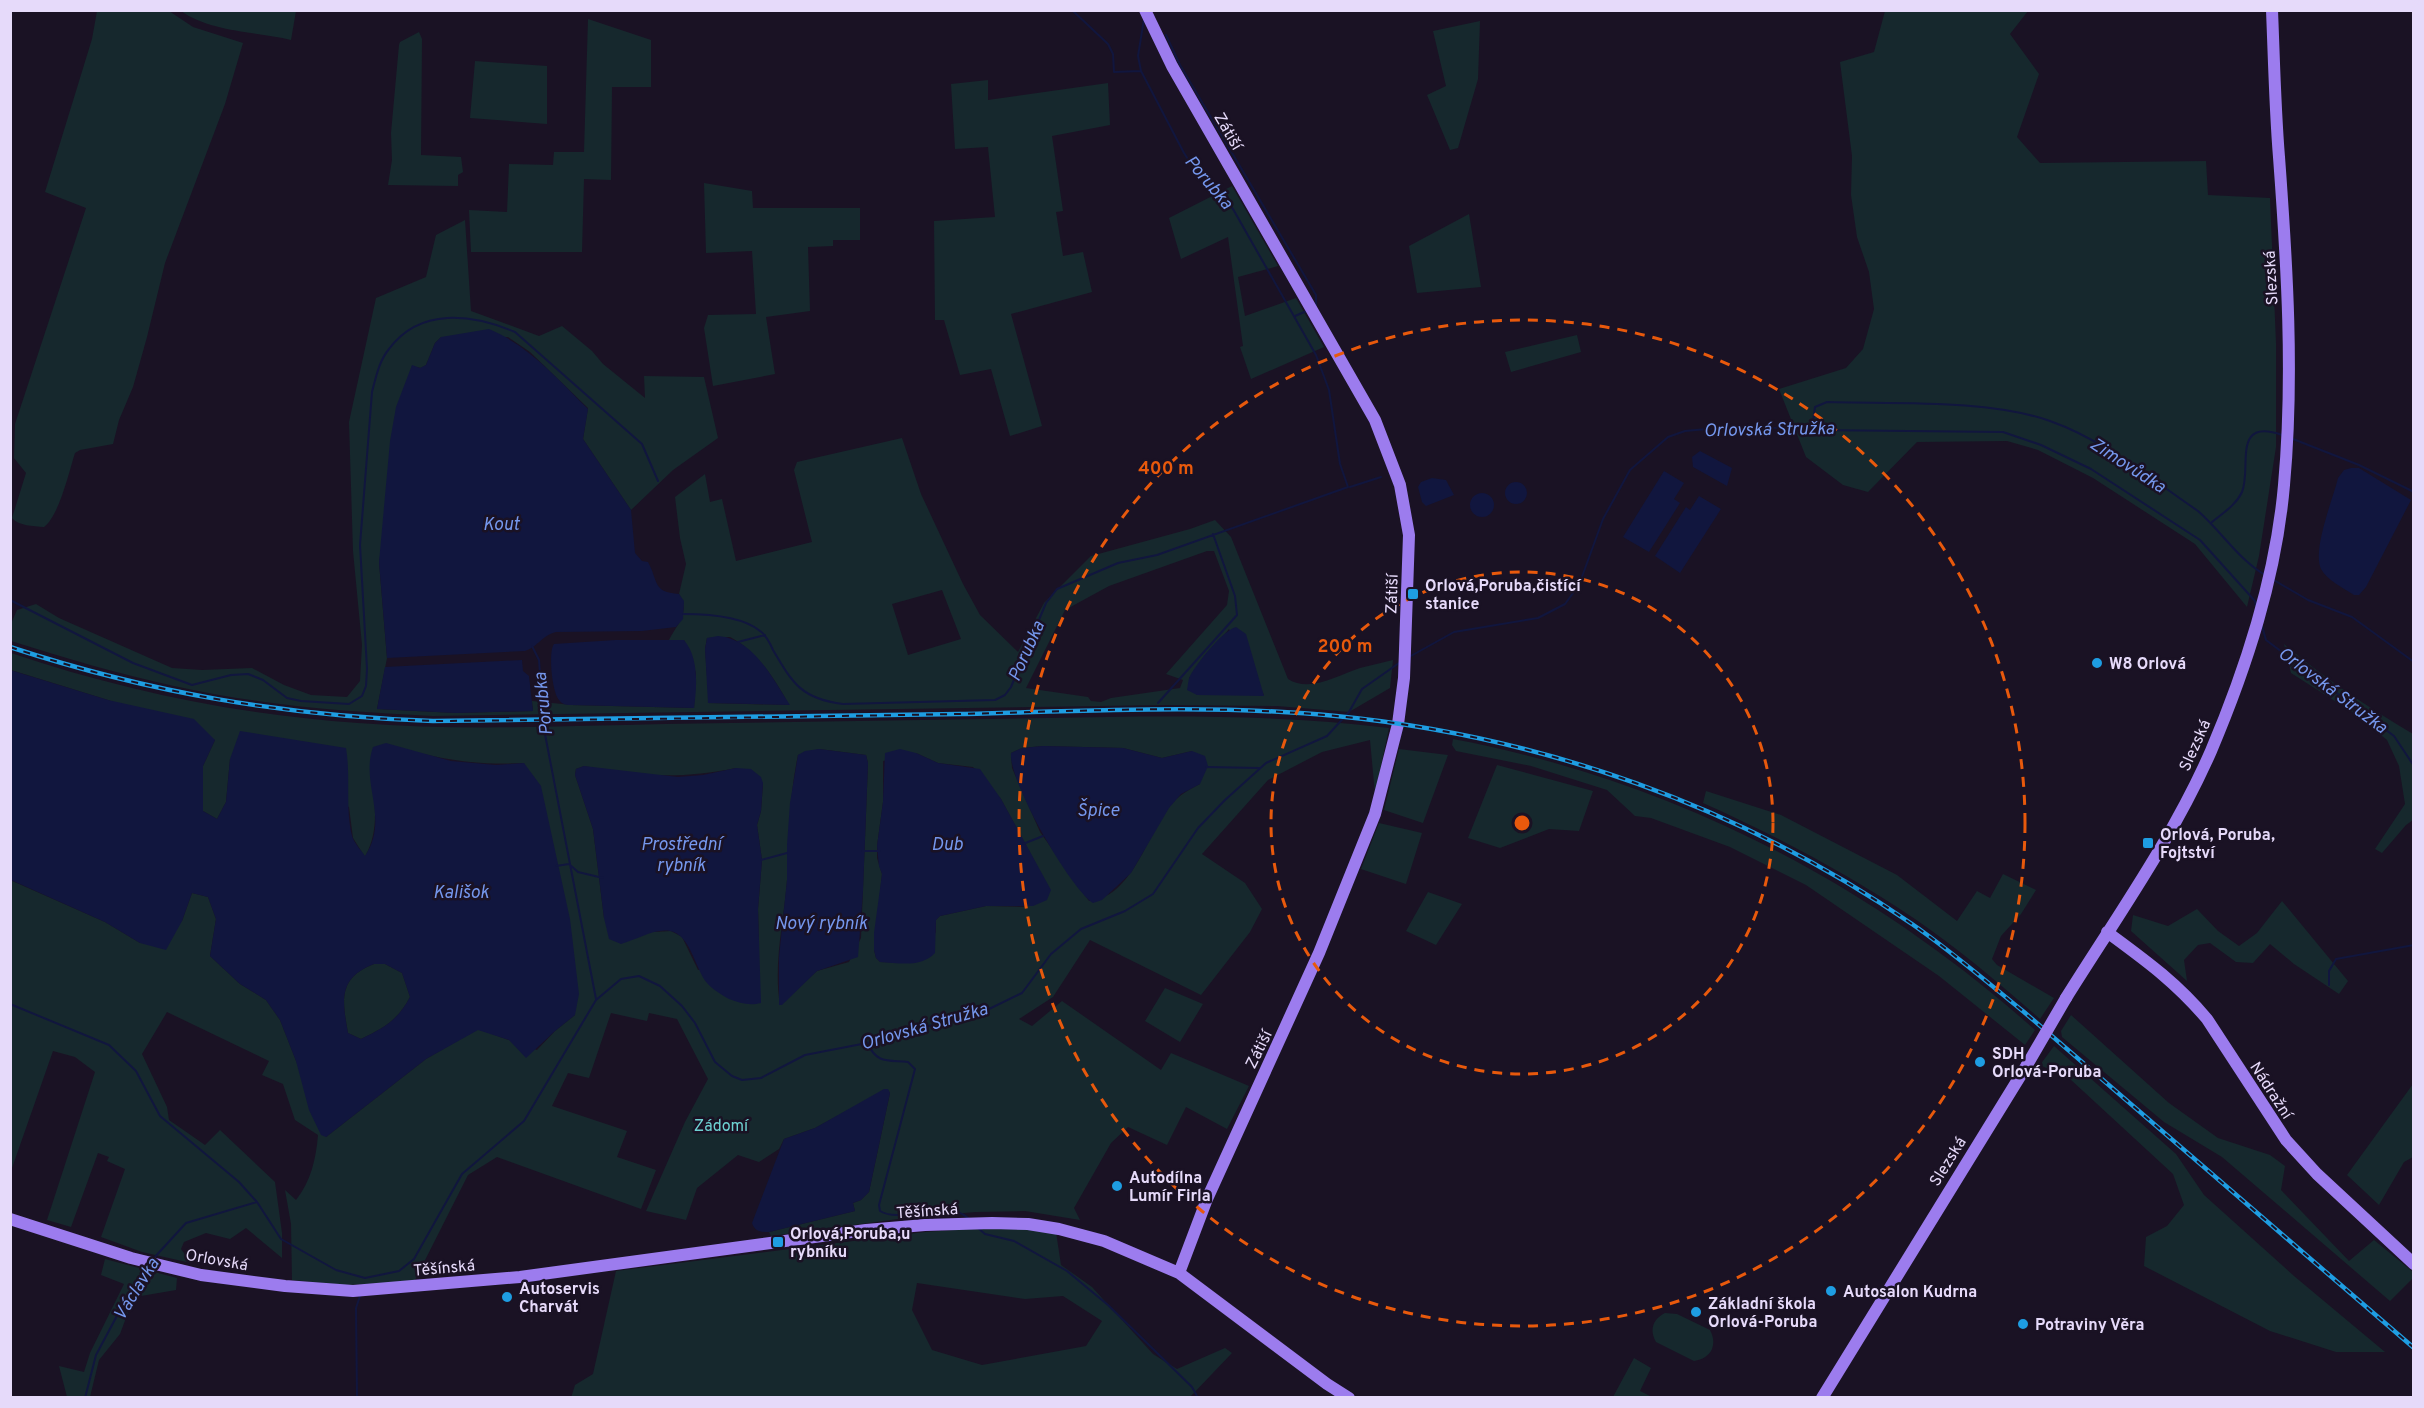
<svg xmlns="http://www.w3.org/2000/svg" width="2424" height="1408" font-family="Overpass,sans-serif">
<style>
.green{fill:#16282d;fill-rule:evenodd}
.water{fill:#11163e;fill-rule:evenodd}
.lines{fill:none;stroke-linecap:round;stroke-linejoin:round}
.stream{stroke:#11163e;stroke-width:2}
.secondary{stroke:#9c7cee;stroke-width:12}
.rail-casing{stroke:#1e9de2;stroke-width:4.5}
.rail{stroke:#1a1224;stroke-width:2;stroke-dasharray:7;stroke-linecap:butt}
.secondary-bridge{stroke:#9c7cee;stroke-width:12}
.ring{fill:none;stroke:#e8590c;stroke-width:3;stroke-dasharray:10 8}
.poi-dot{fill:#1e9de2;stroke:#1a1224;stroke-width:2}
.labels{text-anchor:middle;stroke-width:5;stroke-linejoin:round;paint-order:stroke}
.street-label{font-size:16px;fill:#e6dafa;stroke:#1a1224}
.poi-label{font-size:16px;font-weight:bold;fill:#e6dafa;stroke:#1a1224;text-anchor:start}
.park-label{font-size:16px;fill:#6ed1d2;stroke:#1a1224}
.water-label{font-size:18px;font-style:italic;fill:#7597ed;stroke:#1a1224}
.centre{fill:#e8590c;stroke:#1a1224;stroke-width:3}
.ring-label{font-size:18px;text-anchor:middle;font-weight:bold;fill:#e8590c;stroke:#1a1224;stroke-width:5;stroke-linejoin:round;paint-order:stroke}
</style>
<rect width="100%" height="100%" fill="#1a1224"/>
<path class="green" d="M 97,11 L 169,11 L 193,27 L 243,43 L 225,104 L 165,263 L 147,337 L 133,387 L 119,420 L 113,444 L 80,450 L 75,453 C 69,472 59,516 44,527 C 33,526 19,526 12,518 L 26,473 L 14,458 L 15,424 L 86,208 L 45,192 L 92,39 Z
M 181,11 L 296,11 L 291,40 C 258,32 210,32 181,11 Z
M 1885,11 L 2028,11 L 2010,34 L 2039,74 L 2017,137 L 2040,163 L 2206,161 L 2208,195 L 2270,198 L 2276,343 L 2276,447 L 2259,556 L 2247,607 L 2195,544 L 2093,478 L 2038,450 L 2007,441 L 1917,442 L 1868,492 L 1843,485 L 1806,457 L 1779,389 L 1846,368 L 1863,349 L 1874,309 L 1869,272 L 1857,237 L 1851,195 L 1852,156 L 1840,62 L 1874,52 Z
M 588,19 L 651,40 L 651,87 L 612,87 L 611,180 L 584,179 L 582,252 L 471,252 L 469,210 L 507,212 L 509,164 L 553,165 L 554,152 L 584,152 Z
M 1480,21 L 1478,79 L 1458,148 L 1450,150 L 1427,95 L 1446,86 L 1433,31 Z
M 419,32 L 422,39 L 421,155 L 461,157 L 463,172 L 458,175 L 458,186 L 388,185 L 392,160 L 391,133 L 399,45 L 400,42 Z
M 475,61 L 547,66 L 547,124 L 470,118 Z
M 988,80 L 988,100 L 1108,83 L 1110,125 L 1052,136 L 1063,211 L 1056,212 L 1063,256 L 1083,252 L 1092,292 L 1011,314 L 1042,426 L 1010,436 L 991,369 L 960,375 L 944,320 L 935,320 L 934,221 L 995,217 L 988,147 L 955,149 L 951,84 Z
M 704,183 L 752,191 L 753,208 L 860,208 L 860,240 L 833,240 L 833,246 L 808,247 L 810,311 L 766,317 L 775,374 L 713,386 L 704,328 L 708,315 L 756,314 L 752,251 L 706,253 Z
M 1232,186 L 1278,266 L 1238,277 L 1245,316 L 1296,298 L 1324,347 L 1251,379 L 1240,347 L 1243,346 L 1228,237 L 1181,259 L 1169,218 Z
M 1469,214 L 1481,287 L 1417,293 L 1409,246 Z
M 465,220 L 471,311 L 539,336 L 562,326 L 592,351 L 603,364 L 645,398 L 644,376 L 704,377 L 718,438 L 673,470 L 631,510 L 583,439 L 588,408 L 530,352 L 508,337 L 441,337 L 435,343 L 426,365 L 421,368 L 412,366 L 379,562 L 387,658 L 377,709 L 456,713 L 533,711 L 532,701 L 572,705 L 694,708 L 696,673 L 684,640 L 669,640 C 677,625 691,611 679,594 L 686,564 L 680,538 L 675,497 L 705,474 L 710,502 L 722,499 L 736,561 L 812,542 L 794,470 L 797,462 L 902,438 L 921,494 L 963,584 L 980,615 L 1018,652 L 1044,603 L 1091,556 L 1190,529 L 1215,520 L 1231,537 L 1288,679 C 1310,693 1338,675 1360,668 C 1371,665 1382,663 1393,660 L 1390,688 L 1349,712 L 1277,706 L 1164,705 L 433,716 C 346,712 259,705 174,686 C 119,674 65,658 11,641 L 10,626 L 17,610 L 36,604 L 59,618 L 172,668 L 202,670 L 252,668 L 284,685 L 311,695 L 347,697 L 360,681 L 362,645 L 353,551 L 349,422 L 376,298 L 426,277 L 436,235 ZM 1207,551 L 1214,551 L 1229,591 L 1227,605 L 1166,674 L 1183,680 L 1180,688 L 1111,698 L 1101,702 L 1091,701 L 1088,697 L 1026,688 L 1065,610 L 1109,586 ZM 942,590 L 961,639 L 908,655 L 892,604 ZM 1229,629 L 1264,695 L 1197,695 L 1189,678 ZM 730,637 C 757,651 775,679 789,705 L 709,703 L 705,649 L 707,638 Z
M 1577,335 L 1581,352 L 1511,372 L 1505,352 Z
M 2284,644 C 2324,678 2368,707 2413,734 L 2413,820 L 2406,825 L 2382,853 L 2375,849 L 2405,804 L 2399,766 L 2387,740 L 2355,714 L 2291,673 Z
M 11,653 C 123,691 240,715 358,723 C 460,731 563,726 665,724 C 792,722 920,720 1048,718 C 1162,716 1276,714 1389,728 L 1375,794 L 1370,740 L 1322,752 L 1268,780 L 1202,854 L 1245,883 L 1262,909 L 1250,932 L 1201,995 L 1090,940 L 1053,997 L 1019,1019 L 1032,1026 L 1062,1001 L 1161,1070 L 1171,1053 L 1249,1086 L 1227,1129 L 1186,1107 L 1167,1145 L 1128,1127 L 1111,1143 L 1074,1208 L 1080,1220 L 1025,1211 L 976,1212 L 913,1217 L 771,1236 L 769,1232 L 855,1211 L 853,1203 L 861,1200 L 869,1192 L 890,1093 L 887,1089 L 815,1128 L 784,1139 L 779,1149 L 759,1162 L 738,1155 L 697,1188 L 686,1220 L 646,1211 L 685,1122 L 708,1079 L 677,1019 L 649,1013 L 647,1021 L 611,1013 L 589,1078 L 568,1073 L 552,1106 L 627,1131 L 617,1157 L 656,1170 L 641,1209 L 497,1157 L 468,1175 L 414,1282 L 344,1285 L 292,1280 L 291,1224 L 285,1190 L 296,1200 C 311,1181 316,1159 318,1135 L 295,1120 L 283,1084 L 262,1075 L 269,1061 L 167,1012 L 142,1054 L 167,1107 L 169,1120 L 205,1145 L 220,1130 L 275,1182 L 282,1233 L 282,1258 L 246,1228 L 230,1239 L 206,1233 L 184,1242 L 181,1249 L 191,1263 L 142,1252 L 101,1237 L 125,1169 L 107,1161 L 109,1157 L 98,1153 L 71,1227 L 47,1220 L 95,1072 L 75,1057 L 53,1051 L 12,1168 L 11,1168 L 10,880 L 105,922 L 140,943 L 182,921 L 192,893 L 208,897 L 216,919 L 210,956 L 240,984 L 266,1000 L 280,1020 L 326,1137 L 426,1059 L 478,1029 L 537,1050 L 555,1031 L 575,1015 L 524,763 C 489,765 457,762 424,754 L 374,795 C 376,818 376,836 365,857 L 353,838 L 349,807 L 230,759 L 226,802 L 217,819 L 203,811 L 203,766 L 215,740 L 108,700 L 11,670 ZM 1043,746 L 1123,748 L 1162,758 L 1192,751 L 1200,784 C 1188,790 1179,795 1170,806 C 1147,834 1133,897 1089,901 L 1040,832 L 1012,768 L 1011,753 L 1022,748 ZM 819,749 L 866,755 L 868,763 L 861,938 L 849,962 L 817,971 L 780,1005 C 773,964 784,921 787,880 C 789,838 789,797 798,755 ZM 916,753 L 938,763 L 973,767 L 1001,799 L 1034,860 L 1024,907 L 986,906 L 940,916 L 936,920 L 936,932 L 915,963 L 880,962 L 876,958 L 874,950 L 882,874 L 877,858 L 877,846 L 883,802 L 883,761 ZM 584,766 C 636,777 683,779 736,768 L 763,783 L 761,811 L 757,825 L 762,860 L 758,909 L 759,945 L 698,970 L 682,937 L 671,931 L 654,932 L 604,918 L 593,829 L 575,775 L 576,769 Z
M 1453,739 C 1671,780 1869,882 2035,1030 L 2025,1045 L 1939,976 L 1806,885 L 1730,847 L 1651,818 L 1635,816 L 1607,790 L 1531,766 L 1456,751 L 1452,745 Z
M 1399,749 L 1448,755 L 1423,823 L 1384,810 Z
M 1497,765 L 1593,791 L 1579,831 L 1549,829 L 1500,848 L 1468,838 Z
M 1706,791 L 1781,815 L 1897,875 L 1957,921 L 1977,891 L 1990,898 L 2003,874 L 2036,890 L 2021,914 L 2001,936 L 1992,959 L 1997,965 L 2054,998 L 2040,1019 C 2000,984 1959,949 1915,919 C 1848,874 1777,836 1703,803 Z
M 1379,823 L 1422,833 L 1406,884 L 1361,869 Z
M 1428,892 L 1462,904 L 1436,945 L 1406,931 Z
M 2282,901 L 2348,981 L 2339,994 L 2294,964 L 2270,944 L 2253,963 L 2236,962 L 2210,943 L 2198,945 L 2184,960 L 2187,981 L 2131,931 L 2133,915 L 2168,926 L 2197,909 L 2218,931 L 2239,946 L 2257,933 Z
M 374,964 L 385,964 L 402,973 L 410,997 C 398,1020 384,1028 361,1039 L 348,1033 C 342,1000 338,978 374,964 Z
M 1165,988 L 1203,1004 L 1180,1042 L 1145,1021 Z
M 2071,1015 L 2169,1103 L 2218,1138 L 2270,1155 L 2285,1166 L 2281,1190 L 2349,1261 L 2374,1240 L 2413,1272 L 2413,1278 L 2390,1301 L 2222,1157 L 2164,1122 L 2062,1037 L 2061,1031 Z
M 2054,1046 L 2176,1154 L 2204,1195 L 2294,1276 L 2385,1352 L 2336,1352 L 2270,1331 L 2144,1266 L 2146,1237 L 2167,1226 L 2184,1205 L 2173,1174 L 2070,1079 L 2040,1065 Z
M 2413,1084 L 2413,1157 L 2404,1162 L 2379,1205 L 2347,1175 Z
M 999,1227 L 1056,1232 L 1061,1265 L 1092,1287 L 1153,1354 L 1177,1369 L 1225,1348 L 1232,1353 L 1190,1397 L 571,1398 L 575,1385 L 593,1374 L 616,1271 L 925,1232 ZM 917,1283 L 1025,1299 L 1063,1296 L 1102,1321 L 1086,1346 L 982,1365 L 932,1350 L 912,1310 Z
M 105,1259 L 177,1278 L 176,1290 L 141,1296 L 130,1307 L 120,1334 L 99,1360 L 90,1397 L 67,1397 L 59,1366 L 84,1372 L 90,1353 L 124,1284 L 101,1275 Z
M 1665,1313 L 1677,1314 L 1710,1330 C 1718,1345 1711,1359 1694,1361 L 1656,1342 C 1649,1330 1653,1319 1665,1313 Z
M 1634,1358 L 1651,1368 L 1640,1391 L 1652,1397 L 1613,1397 Z"/>
<path class="water" d="M 489,329 C 529,346 557,378 588,409 L 583,439 L 631,510 L 635,553 L 642,561 L 648,562 C 659,582 652,592 679,594 L 684,601 L 683,619 L 676,627 L 642,631 L 556,632 C 541,636 539,646 525,651 L 387,658 L 379,562 L 390,441 L 396,407 L 412,365 L 420,368 L 426,365 L 435,343 L 441,337 Z
M 1700,451 L 1732,468 L 1727,486 L 1693,467 L 1692,457 Z
M 2351,468 L 2359,468 L 2411,500 L 2366,587 L 2359,595 L 2354,595 C 2343,588 2327,580 2321,569 C 2312,550 2333,499 2338,478 L 2344,470 Z
M 1664,471 L 1684,483 L 1674,499 L 1680,503 L 1649,552 L 1623,537 Z
M 1432,478 L 1446,480 L 1454,495 L 1426,506 L 1422,502 L 1418,487 L 1421,482 Z
M1505 493a11 11 0 1 1 22 0a11 11 0 1 1-22 0Z
M1470 505a12 12 0 1 1 24 0a12 12 0 1 1-24 0Z
M 1699,496 L 1721,509 L 1680,573 L 1655,556 L 1686,507 L 1690,510 Z
M 1236,627 L 1246,634 L 1264,696 L 1197,695 L 1187,690 C 1188,686 1188,680 1190,676 C 1197,663 1222,631 1236,627 Z
M 718,636 C 754,639 772,678 790,705 L 708,703 L 705,649 L 707,638 Z
M 616,640 L 684,640 C 699,658 697,686 694,708 L 572,705 C 567,705 563,705 559,700 C 552,692 548,652 554,644 Z
M 522,660 L 523,671 L 529,676 L 533,711 L 456,713 L 377,709 L 385,667 Z
M 10,670 L 108,700 L 194,719 L 215,740 L 203,766 L 203,811 L 217,819 L 226,802 L 230,759 L 240,731 L 346,748 C 351,777 345,807 352,836 C 354,843 361,850 365,856 C 390,818 360,784 373,747 L 386,743 L 451,761 L 496,765 L 524,763 L 541,786 L 570,919 L 579,994 L 575,1015 L 555,1031 L 526,1058 L 509,1040 L 478,1030 L 426,1059 L 326,1137 L 321,1135 L 309,1110 L 296,1061 L 280,1020 L 266,1000 L 240,984 L 210,956 L 216,919 L 208,897 L 192,893 L 182,921 L 166,950 L 140,943 L 105,922 L 11,880 ZM 374,964 L 385,964 L 402,973 L 410,997 C 398,1020 384,1028 361,1039 L 348,1033 C 342,1000 338,978 374,964 Z
M 1043,746 L 1123,748 L 1162,758 L 1192,751 L 1205,756 L 1208,766 L 1200,784 L 1181,794 L 1169,808 L 1131,873 L 1102,900 L 1093,903 C 1069,887 1008,780 1011,753 L 1022,748 Z
M 819,749 L 866,755 L 868,763 L 863,891 L 858,957 L 817,971 L 782,1005 L 779,1005 L 779,957 L 787,880 L 787,845 L 790,803 L 798,755 L 805,751 Z
M 900,749 L 916,753 L 938,763 L 980,769 L 1001,799 L 1051,890 L 1047,900 L 1033,906 L 986,906 L 940,916 L 936,920 L 935,953 C 921,968 899,963 880,962 L 876,958 L 874,950 L 874,933 L 882,874 L 879,866 L 877,846 L 883,802 L 885,753 Z
M 584,766 L 678,777 L 703,775 L 736,768 L 751,769 L 761,777 L 763,783 L 761,811 L 757,825 L 762,860 L 758,909 L 761,1003 C 749,1006 740,1003 729,999 C 722,995 712,989 707,983 C 695,969 691,935 670,931 C 655,928 636,940 621,944 L 609,939 L 604,918 L 593,829 L 575,775 L 576,769 Z
M 884,1089 L 888,1089 L 890,1093 L 869,1192 L 861,1200 L 853,1203 L 855,1211 L 769,1232 C 761,1232 755,1232 752,1223 L 784,1139 L 815,1128 Z"/>
<g class="lines">
<path class="stream" d="M 1072,10 L 1108,44 L 1113,54 L 1114,72 L 1141,71
M 1166,35 L 1180,65 L 1316,295 L 1316,307
M 1295,316 L 1309,310
M 1812,430 L 1815,407 L 1827,402 C 1894,404 1988,399 2050,421 C 2104,440 2151,479 2198,511 C 2221,531 2238,559 2265,575
M 2293,439 L 2359,465 L 2414,492
M 1350,487 L 1381,477
M 2212,522 C 2223,513 2236,505 2242,492 C 2252,468 2231,417 2282,435
M 2272,579 L 2308,600 L 2352,617 L 2414,662
M 10,600 L 133,663 L 192,685 L 231,675 L 248,674 L 263,680 L 287,698 L 301,701 L 349,704 L 362,696 L 366,686 L 367,669 L 360,545 L 372,392 C 376,377 379,361 389,349 C 420,307 472,314 515,332 L 642,444 L 658,481
M 683,614 C 706,614 742,616 760,631 C 766,635 770,643 773,650 C 793,684 802,699 843,704 L 995,700 L 1005,695 L 1011,687 L 1046,603 L 1057,589 L 1118,563 L 1157,555 L 1348,487 L 1340,464 L 1329,390 L 1316,355 L 1233,209 L 1213,184 L 1198,175 L 1184,153 L 1141,71 L 1138,56 L 1144,19
M 2262,626 L 2266,640 L 2394,736 L 2414,766
M 738,642 L 765,635
M 532,646 L 539,660 L 544,729 L 596,999
M 1409,657 L 1454,632 L 1538,618 L 1565,604 L 1579,585 L 1603,519 L 1630,470 L 1668,437 L 1685,431 L 1740,426 L 1812,430 L 2003,432 L 2041,445 L 2091,469 L 2200,540 L 2255,601 L 2256,607
M 1158,703 L 1237,615 L 1235,596 L 1213,534
M 1206,767 L 1259,768
M 1023,844 L 1043,836
M 862,851 L 880,851
M 761,860 L 787,853
M 556,866 L 569,864 L 578,872 L 603,878
M 2329,985 L 2329,971 L 2336,959 L 2414,945
M 10,1004 L 109,1045 L 136,1071 L 160,1116 L 239,1182 L 257,1202 L 281,1239 L 336,1270 L 365,1278 L 399,1271 L 414,1259 L 462,1174 L 524,1121 L 596,1000 L 621,979 L 639,976 L 660,986 L 682,1006 L 695,1023 L 715,1062 L 732,1076 L 742,1080 L 761,1078 L 805,1055 L 867,1043 L 987,1010 L 1022,993 L 1051,954 L 1081,929 L 1125,911 L 1153,894 L 1198,828 L 1225,800 L 1266,763 L 1327,736 L 1349,712 L 1362,689 L 1399,663
M 868,1044 C 877,1064 888,1060 908,1062 L 915,1069 L 879,1205 L 880,1211 C 903,1225 943,1196 968,1218
M 978,1228 L 985,1234 L 1014,1241 L 1067,1271 L 1108,1305 L 1192,1387 L 1198,1398
M 153,1259 L 186,1223 L 257,1202
M 85,1398 L 96,1355 L 127,1297 L 148,1266
M 357,1398 L 356,1308 L 360,1296"/>
<path class="secondary" d="M 1145,10 L 1172,66 L 1375,420 L 1400,485 L 1409,535 L 1404,678 L 1398,724 L 1375,814 L 1319,953 L 1207,1199 L 1179,1273
M 2107,932 C 2145,960 2176,982 2207,1019 L 2286,1140 L 2317,1174 L 2414,1264
M 2066,998 C 2116,918 2173,838 2211,751 C 2247,666 2276,577 2284,485 C 2294,376 2287,265 2279,157 C 2275,108 2274,59 2272,10
M 10,1219 L 131,1258 L 201,1275 L 285,1286 L 353,1291 L 520,1277 L 866,1230 L 925,1225 L 992,1223 L 1028,1224 L 1059,1229 L 1104,1241 L 1179,1273 L 1327,1384 L 1349,1398
M 1822,1398 L 2027,1065"/>
<g class="rail-casing">
<path id="rail" d="M 10,647 C 150,693 286,716 433,721 C 608,720 784,717 960,714 C 1085,711 1212,704 1336,716 C 1542,736 1741,807 1912,924 C 1951,951 1987,982 2024,1012 L 2414,1348"/>
</g>
<use href="#rail" class="rail"/>
<path class="secondary-bridge" d="M 2027,1065 L 2066,998"/>
</g>
<g class="ring">
<circle cx="1522" cy="823" r="251"/>
<circle cx="1522" cy="823" r="503"/>
</g>
<g class="poi-dot">
<rect x="1407" y="588" width="12" height="12" rx="3"/>
<circle cx="2097" cy="663" r="6"/>
<rect x="2142" y="837" width="12" height="12" rx="3"/>
<circle cx="1980" cy="1062" r="6"/>
<circle cx="1117" cy="1186" r="6"/>
<rect x="772" y="1236" width="12" height="12" rx="3"/>
<circle cx="1831" cy="1291" r="6"/>
<circle cx="507" cy="1297" r="6"/>
<circle cx="1696" cy="1312" r="6"/>
<circle cx="2023" cy="1324" r="6"/>
</g>
<g class="labels">
<g class="street-label">
<text transform="translate(1229 131) rotate(60)" y="6">Zátiší</text>
<text transform="translate(2270 278) rotate(-93)" y="6">Slezská</text>
<text transform="translate(1391 594) rotate(-88)" y="6">Zátiší</text>
<text transform="translate(2194 745) rotate(-66)" y="6">Slezská</text>
<text transform="translate(1258 1049) rotate(-64)" y="6">Zátiší</text>
<text transform="translate(2272 1090) rotate(57)" y="6">Nádražní</text>
<text transform="translate(1947 1161) rotate(-58)" y="6">Slezská</text>
<text transform="translate(927 1210) rotate(-4)" y="6">Těšínská</text>
<text transform="translate(217 1259) rotate(10)" y="6">Orlovská</text>
<text transform="translate(444 1267) rotate(-5)" y="6">Těšínská</text>
</g>
<g class="poi-label">
<text x="1425" y="591">Orlová,Poruba,čistící<tspan x="1425" dy="18">stanice</tspan></text>
<text x="2109" y="669">W8 Orlová</text>
<text x="2160" y="840">Orlová, Poruba,<tspan x="2160" dy="18">Fojtství</tspan></text>
<text x="1992" y="1059">SDH<tspan x="1992" dy="18">Orlová-Poruba</tspan></text>
<text x="1129" y="1183">Autodílna<tspan x="1129" dy="18">Lumír Firla</tspan></text>
<text x="790" y="1239">Orlová,Poruba,u<tspan x="790" dy="18">rybníku</tspan></text>
<text x="519" y="1294">Autoservis<tspan x="519" dy="18">Charvát</tspan></text>
<text x="1843" y="1297">Autosalon Kudrna</text>
<text x="1708" y="1309">Základní škola<tspan x="1708" dy="18">Orlová-Poruba</tspan></text>
<text x="2035" y="1330">Potraviny Věra</text>
</g>
<g class="park-label">
<text x="721" y="1131">Zádomí</text>
</g>
<g class="water-label">
<text transform="translate(1209 182) rotate(50)" y="6">Porubka</text>
<text transform="translate(1769 429) rotate(-1)" y="6">Orlovská Stružka</text>
<text transform="translate(2128 465) rotate(33)" y="6">Zimovůdka</text>
<text x="501" y="530">Kout</text>
<text transform="translate(1026 651) rotate(-66)" y="6">Porubka</text>
<text transform="translate(2333 690) rotate(37)" y="6">Orlovská Stružka</text>
<text transform="translate(543 704) rotate(-96)" y="6">Porubka</text>
<text x="1098" y="816">Špice</text>
<text x="681" y="850">Prostřední<tspan x="681" dy="21">rybník</tspan></text>
<text x="947" y="850">Dub</text>
<text x="461" y="898">Kališok</text>
<text x="821" y="929">Nový rybník</text>
<text transform="translate(924 1026) rotate(-16)" y="6">Orlovská Stružka</text>
<text transform="translate(136 1289) rotate(-58)" y="6">Václavka</text>
</g>
</g>
<circle cx="1522" cy="823" r="9" class="centre"/>
<g class="ring-label">
<text x="1166" y="474">400 m</text>
<text x="1345" y="652">200 m</text>
</g>
<rect width="2424" height="1408" fill="none" stroke="#e6dafa" stroke-width="24"/>
</svg>
